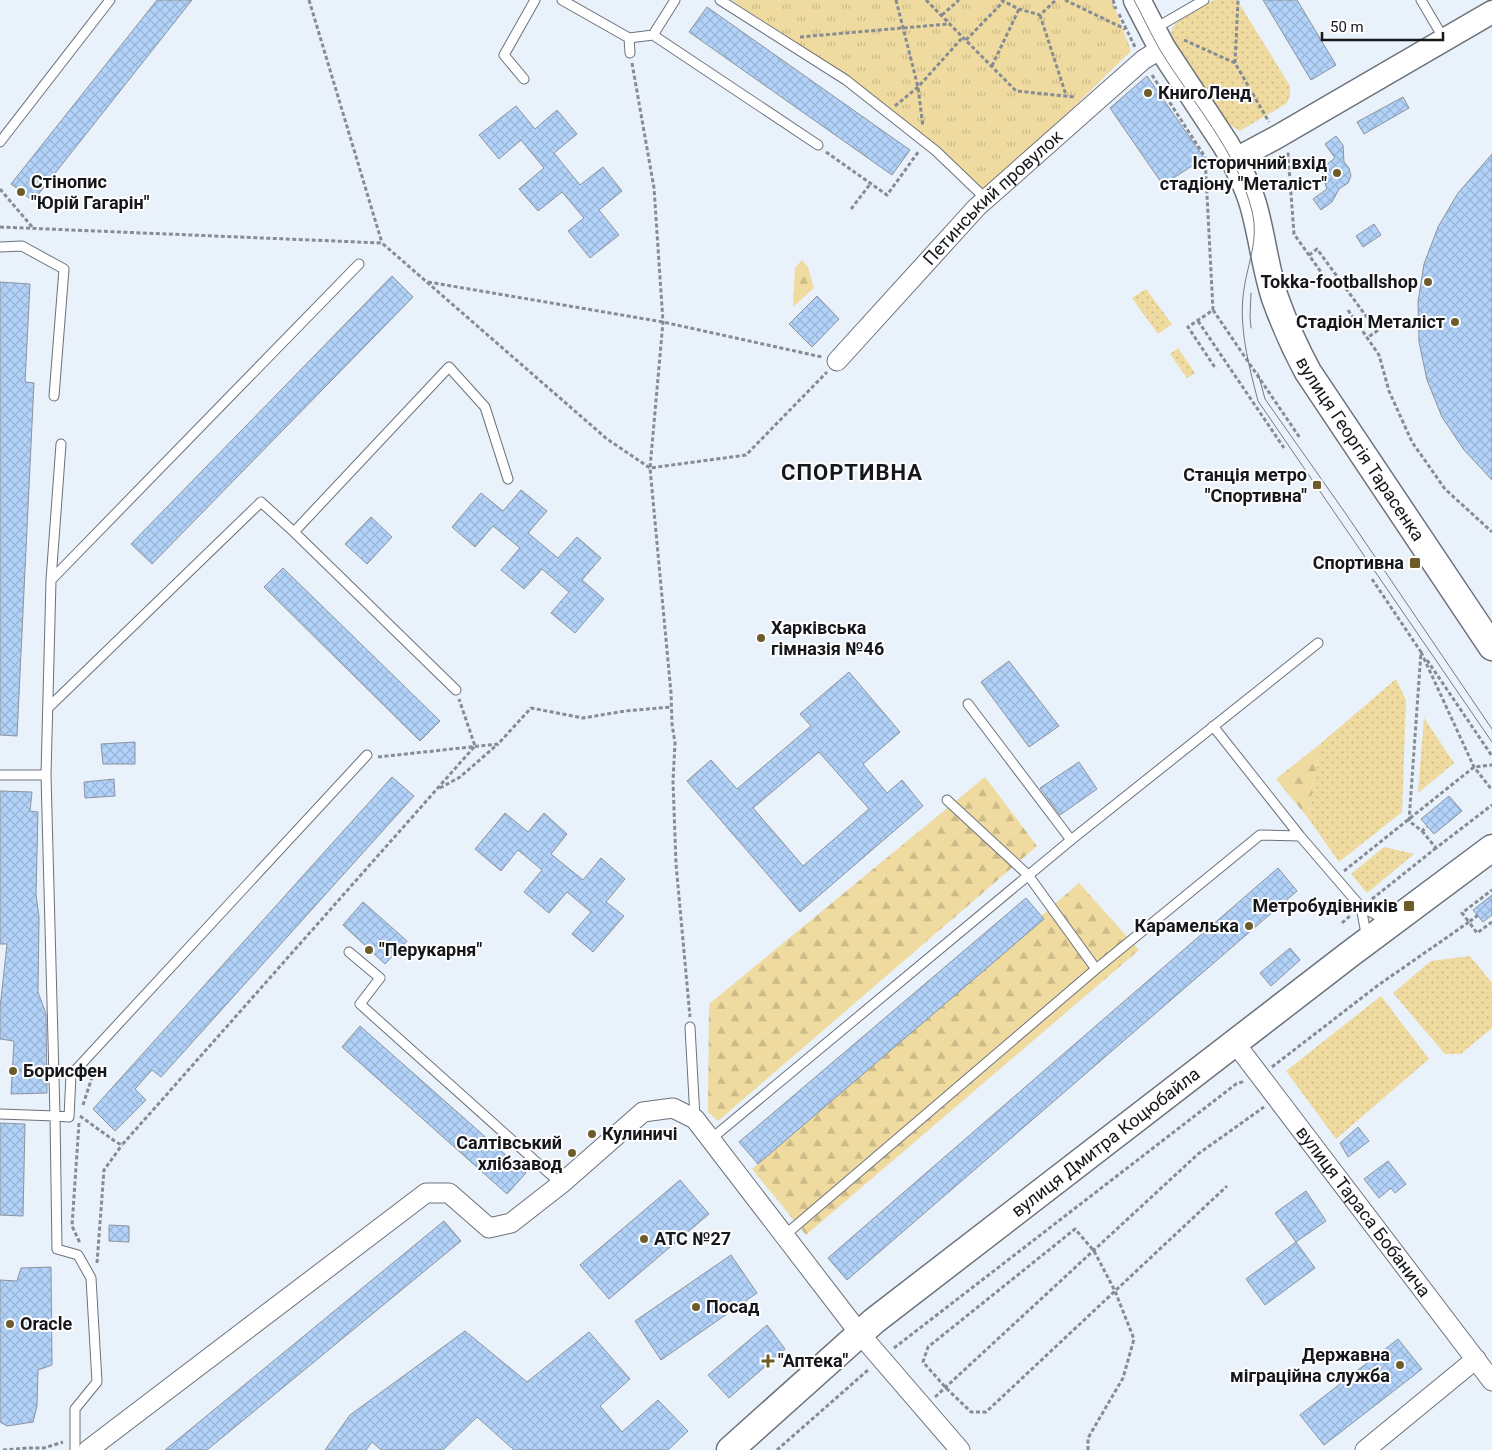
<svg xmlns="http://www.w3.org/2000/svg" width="1492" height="1450" font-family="Roboto,sans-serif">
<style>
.grass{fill:url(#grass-dots)}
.forest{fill:url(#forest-firs)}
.park{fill:url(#park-tufts)}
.building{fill:url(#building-cross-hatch);stroke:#8d949d;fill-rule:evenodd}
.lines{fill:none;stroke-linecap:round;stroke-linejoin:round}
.service-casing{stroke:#6c727b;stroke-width:11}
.minor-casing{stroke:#6c727b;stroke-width:21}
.tertiary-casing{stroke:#6c727b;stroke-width:25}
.secondary-casing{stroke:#6c727b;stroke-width:29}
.path{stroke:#868c93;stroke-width:3;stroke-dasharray:4 2.5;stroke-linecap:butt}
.service{stroke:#fff;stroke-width:9}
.minor{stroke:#fff;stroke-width:19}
.tertiary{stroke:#fff;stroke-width:22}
.secondary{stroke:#fff;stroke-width:26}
.tram{stroke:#767b82;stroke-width:1}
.poi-dot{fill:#6d5c2a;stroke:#fdfdfd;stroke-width:2}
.labels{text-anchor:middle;stroke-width:4;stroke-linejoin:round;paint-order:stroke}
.poi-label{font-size:18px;font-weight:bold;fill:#15171b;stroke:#fdfdfd;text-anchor:start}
.street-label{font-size:18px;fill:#15171b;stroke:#fdfdfd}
.district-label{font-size:22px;font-weight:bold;letter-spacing:1px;fill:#15171b;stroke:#fdfdfd}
</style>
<defs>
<pattern id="grass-dots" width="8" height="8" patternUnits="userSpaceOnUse" patternTransform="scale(1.25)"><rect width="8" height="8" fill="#efda9f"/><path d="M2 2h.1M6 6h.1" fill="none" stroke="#ccba88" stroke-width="1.8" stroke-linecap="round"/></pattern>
<pattern id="forest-firs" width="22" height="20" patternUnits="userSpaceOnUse" patternTransform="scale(1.25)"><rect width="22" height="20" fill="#efda9f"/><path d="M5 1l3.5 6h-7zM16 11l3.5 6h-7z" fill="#ccba88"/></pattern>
<pattern id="park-tufts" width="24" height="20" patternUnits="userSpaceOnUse" patternTransform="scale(1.25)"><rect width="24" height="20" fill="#efda9f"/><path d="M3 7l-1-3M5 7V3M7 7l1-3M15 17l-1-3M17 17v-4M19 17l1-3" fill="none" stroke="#ccba88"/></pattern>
<pattern id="building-cross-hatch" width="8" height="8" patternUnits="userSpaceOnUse" patternTransform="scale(1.25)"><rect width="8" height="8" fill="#b2d2f9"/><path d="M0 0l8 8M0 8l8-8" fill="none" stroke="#98b4d5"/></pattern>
</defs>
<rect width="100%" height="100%" fill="#e9f1fb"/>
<path class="grass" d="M 1214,0 L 1237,0 L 1290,86 L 1290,96 L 1287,103 L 1240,131 L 1227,123 L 1174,43 C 1172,38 1170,32 1173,27 C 1178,18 1204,6 1214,0 Z
M 1146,289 L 1172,324 L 1158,334 L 1132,298 Z
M 1178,348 L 1195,373 L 1187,378 L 1170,354 Z
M 1396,679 L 1406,700 L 1402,812 L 1339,862 L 1308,818 L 1320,744 Z
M 1424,718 L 1454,763 L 1418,793 Z
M 1384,847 L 1414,854 L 1367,893 L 1351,874 Z
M 1470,956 L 1492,983 L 1492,1028 L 1461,1054 L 1445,1054 L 1393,993 L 1431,961 Z
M 1381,996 L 1429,1059 L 1336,1139 L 1286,1071 Z"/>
<path class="forest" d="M 802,260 L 808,267 L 814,288 L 793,307 L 795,268 Z
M 1320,744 L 1308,818 L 1276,779 Z
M 985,777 L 1037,846 L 718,1121 L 708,1112 L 709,1004 Z
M 1079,883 L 1139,950 L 806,1235 L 752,1169 Z"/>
<path class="park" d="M 732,0 L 1112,0 L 1131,51 L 986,193 Z"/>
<path class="building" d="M 157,0 L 192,0 L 33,201 L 11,184 Z
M 1263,0 L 1297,0 L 1336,65 L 1311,80 Z
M 707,7 L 910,150 L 892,175 L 689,32 Z
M 1147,76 L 1204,158 L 1163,185 L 1110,108 Z
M 1403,97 L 1409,108 L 1364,134 L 1357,122 Z
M 516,106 L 535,129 L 557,110 L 577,134 L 554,153 L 580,185 L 603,167 L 622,191 L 599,210 L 619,235 L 590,258 L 568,231 L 584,218 L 562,192 L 538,211 L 519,189 L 544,168 L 521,140 L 499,159 L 479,135 Z
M 1336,136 L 1343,145 L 1344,162 L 1349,168 L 1351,176 L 1348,183 L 1339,189 L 1332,202 L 1321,210 L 1313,199 L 1327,189 L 1323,178 L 1323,170 L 1326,165 L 1335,158 L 1325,144 Z
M 1492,154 L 1492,480 L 1464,450 L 1442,417 L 1427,380 L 1419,342 L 1418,302 L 1424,264 L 1438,227 L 1458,193 Z
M 1374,224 L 1381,235 L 1363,247 L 1356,236 Z
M 392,276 L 413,297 L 152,564 L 131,544 Z
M 0,282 L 30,284 L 25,382 L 34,383 L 17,736 L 0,735 Z
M 817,296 L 839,319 L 812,347 L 789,324 Z
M 521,490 L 547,511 L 528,533 L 558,558 L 577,537 L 601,558 L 582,580 L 604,599 L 575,633 L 551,613 L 569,592 L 542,569 L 524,589 L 501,570 L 520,548 L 493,526 L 475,547 L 452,527 L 481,493 L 503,511 Z
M 371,517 L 392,537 L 367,564 L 345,544 Z
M 283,568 L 440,721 L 420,741 L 264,587 Z
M 1009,661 L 1059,726 L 1029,747 L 981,682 Z
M 849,672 L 900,732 L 863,764 L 887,793 L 902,780 L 923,806 L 800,912 L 687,781 L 711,760 L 737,789 L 811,726 L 800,714 ZM 819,752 L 869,809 L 803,866 L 753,808 Z
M 135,742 L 135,764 L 103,764 L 101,744 Z
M 1079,762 L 1097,789 L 1060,815 L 1040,788 Z
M 392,777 L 414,796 L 161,1077 L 152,1070 L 135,1089 L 146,1100 L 115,1131 L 93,1109 Z
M 114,779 L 115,796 L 85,798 L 84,782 Z
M 0,791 L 32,792 L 30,811 L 38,812 L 36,895 L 39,917 L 38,992 L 46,1014 L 47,1093 L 11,1094 L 14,1041 L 0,1039 L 0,1008 L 7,944 L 0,944 Z
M 1449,796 L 1462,811 L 1434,834 L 1421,819 Z
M 505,813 L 528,832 L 544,813 L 567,834 L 551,854 L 583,880 L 601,858 L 625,879 L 606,902 L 624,916 L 593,952 L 572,934 L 591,912 L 567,892 L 549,913 L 524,892 L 542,870 L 518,850 L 501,871 L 475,849 Z
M 1278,868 L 1297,891 L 847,1280 L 828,1258 Z
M 1492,895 L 1492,915 L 1483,922 L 1473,910 Z
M 1026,898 L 1044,919 L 758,1164 L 739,1142 Z
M 363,902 L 407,941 L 385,964 L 343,925 Z
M 1290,948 L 1300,960 L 1271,986 L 1260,973 Z
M 360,1026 L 526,1173 L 507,1194 L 342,1047 Z
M 0,1123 L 25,1124 L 23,1216 L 0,1215 Z
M 1358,1127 L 1369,1141 L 1348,1157 L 1340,1143 Z
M 1388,1161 L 1406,1184 L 1395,1193 L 1391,1188 L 1379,1198 L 1364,1179 Z
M 680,1180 L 709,1214 L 609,1299 L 580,1265 Z
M 1306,1191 L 1326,1221 L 1296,1242 L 1275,1213 Z
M 444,1221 L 461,1241 L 207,1450 L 165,1450 Z
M 109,1225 L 129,1226 L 129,1242 L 109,1241 Z
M 1296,1242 L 1315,1268 L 1265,1305 L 1246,1279 Z
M 731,1255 L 757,1293 L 661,1360 L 635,1321 Z
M 51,1267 L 52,1365 L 38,1370 L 37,1406 L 33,1422 L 7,1426 L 0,1422 L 0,1280 L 17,1281 L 21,1268 Z
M 767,1325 L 785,1349 L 729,1398 L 708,1375 Z
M 465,1331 L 527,1382 L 589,1332 L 630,1379 L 600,1406 L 622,1432 L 658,1400 L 688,1431 L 668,1450 L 514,1450 L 477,1417 L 443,1450 L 381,1450 L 372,1442 L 366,1450 L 325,1450 L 350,1415 Z
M 1398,1339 L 1422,1369 L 1324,1445 L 1300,1415 Z"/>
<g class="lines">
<g class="service-casing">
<path id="service" d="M 562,0 L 629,38
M 720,0 L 846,80 L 936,151 L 986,199
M 1421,0 L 1444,39
M 1154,29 L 1204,0
M 653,35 L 818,145
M 630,53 L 629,38 L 653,35 L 675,0
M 524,79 L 504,55 L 535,0
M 0,142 L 110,0
M 0,247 L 22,246 L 64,269 L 54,396
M 294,532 L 456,690
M 51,580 L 359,264
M 48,708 L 261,502 L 294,532 L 449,367 L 485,407 L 508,479
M 1213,726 L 1300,836 L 1361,907 L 1388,921
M 0,775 L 46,775 L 55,1116 L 69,1117 L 71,1075 L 367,755
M 46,775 L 51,580 L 61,444
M 947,800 L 1028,875 L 1096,969
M 1071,840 L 1318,643
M 1361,907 L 1367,939
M 349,952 L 380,978 L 360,1004 L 561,1184
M 690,1027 L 695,1118
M 0,1114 L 55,1116 L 57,1249 L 78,1255 L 91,1278 L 97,1382 L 75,1409 L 75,1450
M 711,1139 L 1071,840 L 968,704
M 785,1235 L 1096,969 L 1260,835 L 1300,836"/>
</g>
<g class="minor-casing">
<g id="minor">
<path id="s1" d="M 837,361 L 977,207 L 1143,60 L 1162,48"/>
<path id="s2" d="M 1235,1043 L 1492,1381"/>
<path d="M 88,1450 L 426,1193 L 449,1193 L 489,1228 L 511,1223 L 561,1184 L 643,1112 L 673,1108 L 695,1119 L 860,1334 L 960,1450"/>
<path d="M 1365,1450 L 1476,1359"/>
</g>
</g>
<g class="tertiary-casing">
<path id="tertiary" d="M 1234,160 L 1277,137 L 1492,12"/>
</g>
<g class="secondary-casing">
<g id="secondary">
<path id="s3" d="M 1137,0 L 1162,48 L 1226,145 C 1236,163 1247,184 1253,204 C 1262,235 1265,267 1275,298 C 1284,323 1295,348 1308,372 L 1492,647"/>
<path id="s4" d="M 730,1450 L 874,1321 L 1350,954 L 1492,848"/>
</g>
</g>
<path class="path" d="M 309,0 L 382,243
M 896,0 L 918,87 L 923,127
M 926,0 L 1016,91 L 1075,97
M 1001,0 L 1019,9 L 1040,15 L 1056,0
M 1065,0 L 1125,29
M 1113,0 L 1116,9
M 1119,14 L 1135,47
M 942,15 L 959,0
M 1040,15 L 1066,95
M 800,37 L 948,24
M 966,40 L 1003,2
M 1184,40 L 1235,63 L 1269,122
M 632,63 L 654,188 L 663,322 L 650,468 L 671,693 L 672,724 L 675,743 L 673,781 L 676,864 L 690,1017
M 1235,63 L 1238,0
M 992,66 L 1019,9
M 1152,75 L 1205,157 L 1213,310 L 1188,327 L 1216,369
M 895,106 L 918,87 L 963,37
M 826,152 L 887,195 L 919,151
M 1289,153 L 1288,154 L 1294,234 L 1333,289
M 0,189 L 33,228
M 851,209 L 871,183
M 0,227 L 382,243 L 607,439 L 650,468 L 746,455 L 827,372
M 1309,255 L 1317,249 L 1377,331 L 1367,338
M 428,282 L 663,322 L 822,357
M 1213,310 L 1300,438
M 1348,310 L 1379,355 L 1389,391 L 1412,442 L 1445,489 L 1492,532
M 1198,321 L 1284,448
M 1372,579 L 1421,652 L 1409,821 L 1422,831 L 1427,827
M 1421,652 L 1474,767 L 1492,790
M 1427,660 L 1492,756
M 378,757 L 498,744 L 531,708 L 583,718 L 625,711 L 671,707
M 440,788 L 460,777 L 498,744
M 1422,831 L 1436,848 L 1492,805
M 1344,871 L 1474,767 L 1492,765
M 1372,899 L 1436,848
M 1478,915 L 1469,922 L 1462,913 L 1492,890
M 1342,923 L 1351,915
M 1272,1067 L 1377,986 L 1469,922 L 1477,933 L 1492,922
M 83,1105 L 95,1068
M 80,1116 L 116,1142 L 122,1145 L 475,746 L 459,699
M 79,1123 L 72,1226 L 80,1243
M 97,1263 L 104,1170 L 122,1145
M 894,1348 L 1236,1084 L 1245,1081
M 935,1397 L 1198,1154 L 1264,1107
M 3,1450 L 27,1448 L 44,1448 L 63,1442
M 777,1450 L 868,1370
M 1088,1450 L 1088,1438 L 1123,1378 L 1134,1339 L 1115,1291 L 1094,1251 L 1075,1229 L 928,1347 L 923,1362 L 946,1388 L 971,1412 L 986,1412 L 1227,1186"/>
<use href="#service" class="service"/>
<use href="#minor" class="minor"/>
<use href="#tertiary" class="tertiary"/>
<use href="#secondary" class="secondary"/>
<path class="tram" d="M 1134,0 C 1143,17 1151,34 1160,50 C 1192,102 1237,151 1252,211 C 1259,240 1248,262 1244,289 C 1238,326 1249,366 1258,401 L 1492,742
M 1251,328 L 1250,317 L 1251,293
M 1258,373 L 1265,399 L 1346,514 L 1492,729"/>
</g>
<g class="poi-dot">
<circle cx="1148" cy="93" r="5"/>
<circle cx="1337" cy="173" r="5"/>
<circle cx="21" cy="192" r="5"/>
<circle cx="1428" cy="282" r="5"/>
<circle cx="1455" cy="322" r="5"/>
<rect x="1312" y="480" width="10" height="10" rx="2.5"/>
<rect x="1409" y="557" width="12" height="12" rx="2.5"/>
<circle cx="761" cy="638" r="5"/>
<rect x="1403" y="900" width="12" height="12" rx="2.5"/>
<circle cx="1249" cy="926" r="5"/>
<circle cx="369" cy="950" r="5"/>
<circle cx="13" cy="1071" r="5"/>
<circle cx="592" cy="1134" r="5"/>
<circle cx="572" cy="1153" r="5"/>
<circle cx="644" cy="1239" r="5"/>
<circle cx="696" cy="1307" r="5"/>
<circle cx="10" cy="1324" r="5"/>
<path d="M765.5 1353.5h5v5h5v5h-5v5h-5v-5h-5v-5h5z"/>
<circle cx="1400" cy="1365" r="5"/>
</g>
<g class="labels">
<g class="poi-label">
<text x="1158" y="99">КнигоЛенд</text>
<text x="1327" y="169" text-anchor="end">Історичний вхід<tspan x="1327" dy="21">стадіону "Металіст"</tspan></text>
<text x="31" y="188">Стінопис<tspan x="31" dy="21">"Юрій Гагарін"</tspan></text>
<text x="1418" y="288" text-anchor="end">Tokka-footballshop</text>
<text x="1445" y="328" text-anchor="end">Стадіон Металіст</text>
<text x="1307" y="481" text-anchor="end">Станція метро<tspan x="1307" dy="21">"Спортивна"</tspan></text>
<text x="1404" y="569" text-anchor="end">Спортивна</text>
<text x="771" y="634">Харківська<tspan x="771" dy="21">гімназія №46</tspan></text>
<text x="1398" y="912" text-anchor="end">Метробудівників</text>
<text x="1239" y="932" text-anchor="end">Карамелька</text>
<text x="379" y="956">"Перукарня"</text>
<text x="23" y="1077">Борисфен</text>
<text x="602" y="1140">Кулиничі</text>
<text x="562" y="1149" text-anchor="end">Салтівський<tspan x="562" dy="21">хлібзавод</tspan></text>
<text x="654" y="1245">АТС №27</text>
<text x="706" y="1313">Посад</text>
<text x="20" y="1330">Oracle</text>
<text x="1390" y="1361" text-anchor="end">Державна<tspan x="1390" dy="21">міграційна служба</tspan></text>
<text x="778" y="1367">"Аптека"</text>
</g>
<g class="street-label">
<text dy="6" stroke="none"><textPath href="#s1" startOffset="226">Петинський провулок</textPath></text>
<text dy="6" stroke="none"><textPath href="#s3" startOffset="506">вулиця Георгія Тарасенка</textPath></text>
<text dy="6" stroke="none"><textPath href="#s4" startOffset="486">вулиця Дмитра Коцюбайла</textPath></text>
<text dy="6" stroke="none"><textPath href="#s2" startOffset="212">вулиця Тараса Бобанича</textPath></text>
</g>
<g class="district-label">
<text x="852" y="480">СПОРТИВНА</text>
</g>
</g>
<path d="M1322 32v8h121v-8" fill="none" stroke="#15171b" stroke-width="2.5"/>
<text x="1330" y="32" font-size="15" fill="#15171b" stroke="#fdfdfd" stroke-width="4" paint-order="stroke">50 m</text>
</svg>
